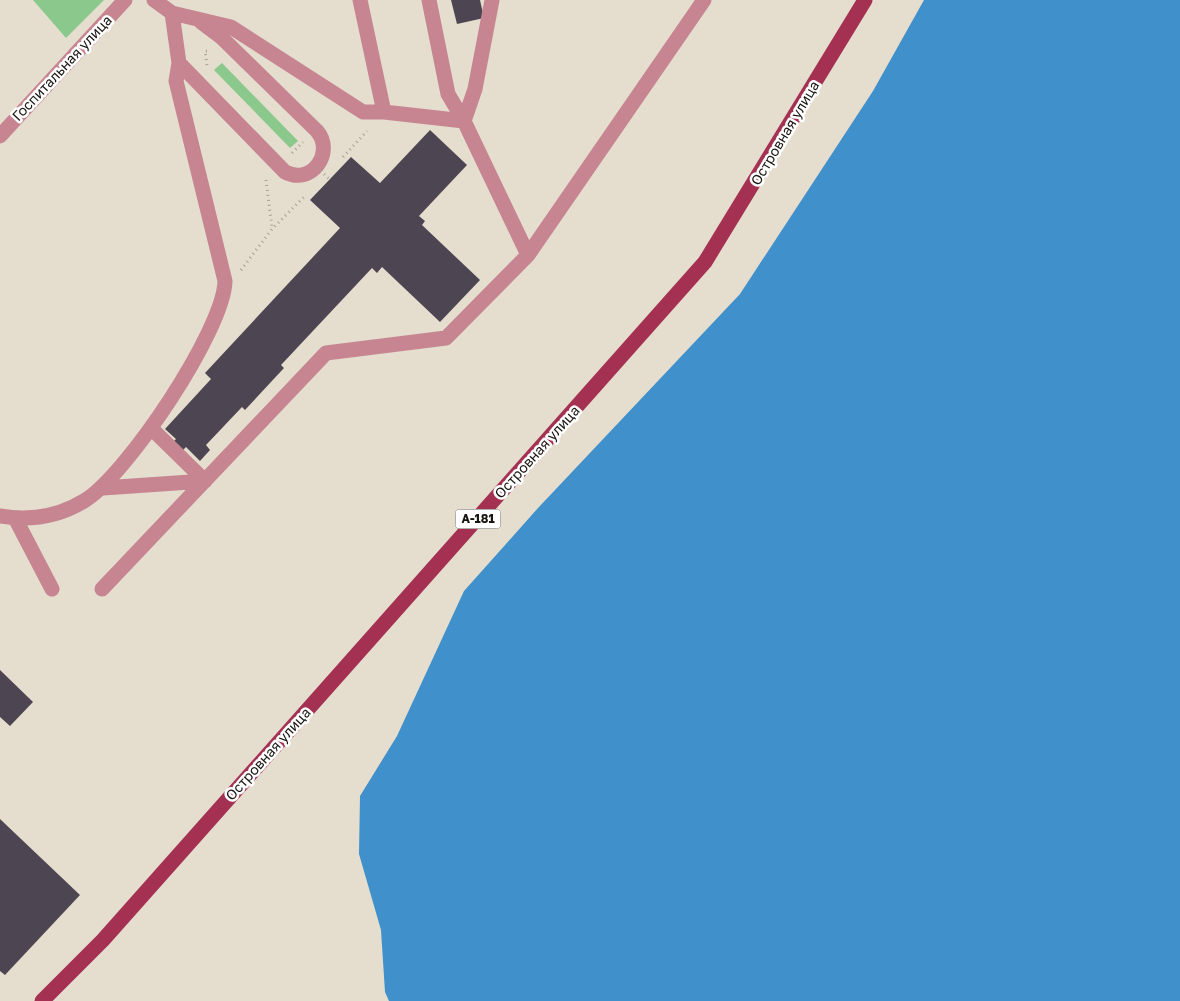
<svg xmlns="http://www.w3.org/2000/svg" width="1180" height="1001" font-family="'Golos Text',sans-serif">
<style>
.green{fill:#8bc88b}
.water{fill:#3f90cb}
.building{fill:#4d4652}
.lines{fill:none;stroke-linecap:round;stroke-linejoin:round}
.path{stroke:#a5a094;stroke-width:3;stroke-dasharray:1 4;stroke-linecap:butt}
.minor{stroke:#c68591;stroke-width:15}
.major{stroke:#a43152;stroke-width:15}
.path-bridge{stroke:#a5a094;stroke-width:3;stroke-dasharray:1 4;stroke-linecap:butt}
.labels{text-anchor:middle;stroke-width:5;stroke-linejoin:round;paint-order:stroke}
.shield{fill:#fff;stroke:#5e5c58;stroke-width:1}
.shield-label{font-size:12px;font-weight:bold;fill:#191611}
.street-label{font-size:14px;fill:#191611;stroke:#fff}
</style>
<rect width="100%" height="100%" fill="#e5decf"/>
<path class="green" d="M 33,0 L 104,0 L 66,38 Z
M 222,63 L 298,141 L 290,148 L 214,70 Z"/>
<path class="water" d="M 924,0 L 1180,0 L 1180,1001 L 389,1001 L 385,992 L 381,930 L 359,854 L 360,796 L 397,736 L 464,591 L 538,508 L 740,294 L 873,91 Z"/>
<path class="building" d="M 451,0 L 480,0 L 484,18 L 457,24 Z
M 430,130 L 467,165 L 419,216 L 425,221 L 422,225 L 480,280 L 440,322 L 382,267 L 377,273 L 372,268 L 281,365 L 284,368 L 245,410 L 242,407 L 206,445 L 210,450 L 200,461 L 186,447 L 181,452 L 172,443 L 176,439 L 165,429 L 211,379 L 205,373 L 340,228 L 310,200 L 351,157 L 380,183 Z
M 0,670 L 33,702 L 10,726 L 0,717 Z
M 0,819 L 80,895 L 5,975 L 0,971 Z"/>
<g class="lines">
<path class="path" d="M 207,65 L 205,51 L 207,51
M 292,153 L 303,142
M 343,157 L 367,131
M 266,180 L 272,228
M 241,270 L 272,229 L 306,195"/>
<path class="minor" d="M 154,0 L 172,13 L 231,27 L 363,112 L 384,112 L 464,121 L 528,255
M 360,0 L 384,112
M 429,0 L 448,94 L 464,121
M 179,63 L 285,172 C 312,186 335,152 317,131 L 221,37 L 201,22
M 464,121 L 475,89 L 492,0
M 0,136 L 125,0
M 151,428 L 205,481
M 103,488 L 205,481
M 0,516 C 30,521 58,517 84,501 C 126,476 224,330 225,281 L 176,81 L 179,63 L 172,13
M 15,518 L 52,589
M 102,589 L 326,353 L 446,338 L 528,255 L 704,0"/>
<path class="major" d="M 42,1001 L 103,940 L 705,262 L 865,0"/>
<path class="path-bridge" d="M 317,167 L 329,179"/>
</g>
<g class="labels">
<rect class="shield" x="455.5" y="509.5" width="45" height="19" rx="4"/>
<g class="shield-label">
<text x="478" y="523">А-181</text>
</g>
<g class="street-label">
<text transform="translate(62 68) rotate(-47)" y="5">Госпитальная улица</text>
<text transform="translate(785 133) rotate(-59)" y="5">Островная улица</text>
<text transform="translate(537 452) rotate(-48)" y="5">Островная улица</text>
<text transform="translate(268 754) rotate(-48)" y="5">Островная улица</text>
</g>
</g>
</svg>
